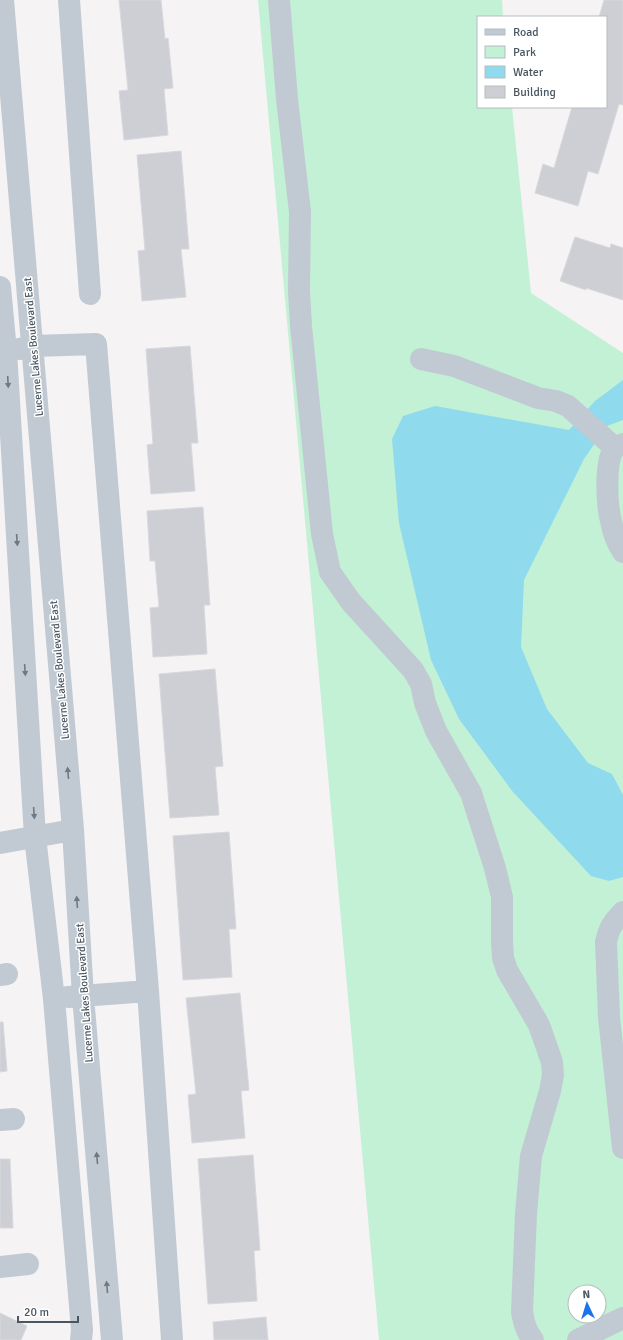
<svg xmlns="http://www.w3.org/2000/svg" width="623" height="1340" font-family="Signika,sans-serif">
<style>
.green{fill:#c3f1d5;fill-rule:evenodd}
.water{fill:#90daee}
.building{fill:#cdcfd5;stroke:#d7d9de}
.lines{fill:none;stroke-linecap:round;stroke-linejoin:round}
.minor{stroke:#c1cad2;stroke-width:22}
.oneway{fill:#6e7983}
.labels{text-anchor:middle;stroke-width:3;stroke-linejoin:round;paint-order:stroke}
.street-label{font-size:11px;fill:#4a5661;stroke:#fff}
</style>
<rect width="100%" height="100%" fill="#f5f3f3"/>
<path class="green" d="M 258,0 L 502,0 L 503,17 L 478,17 L 478,107 L 512,107 L 531,293 L 623,353 L 623,1340 L 379,1340 ZM 575,1292 L 599,1292 L 599,1316 L 575,1316 Z"/>
<path class="water" d="M 623,380 L 623,420 L 607,426 L 584,459 L 524,580 L 521,647 L 547,709 L 588,763 L 612,774 L 623,795 L 623,877 L 609,881 L 591,876 L 513,792 L 459,719 L 431,660 L 399,523 L 392,439 L 403,416 L 435,406 L 569,430 L 595,401 Z"/>
<path class="building" d="M 119,0 L 161,0 L 165,39 L 168,38 L 173,88 L 164,89 L 168,135 L 124,140 L 119,91 L 128,90 Z
M 604,0 L 623,0 L 623,105 L 619,104 L 598,174 L 588,171 L 578,206 L 535,193 L 543,164 L 554,168 L 572,107 L 606,107 L 606,17 L 599,17 Z
M 181,151 L 189,249 L 181,249 L 186,297 L 142,301 L 138,251 L 145,250 L 137,155 Z
M 575,237 L 610,248 L 611,244 L 623,248 L 623,300 L 586,288 L 586,290 L 560,281 Z
M 190,346 L 198,443 L 191,443 L 195,491 L 151,494 L 147,445 L 153,444 L 146,349 Z
M 203,507 L 210,605 L 204,605 L 207,654 L 153,657 L 150,608 L 159,607 L 155,561 L 150,561 L 147,511 Z
M 215,669 L 223,766 L 215,767 L 219,815 L 170,818 L 159,674 Z
M 229,832 L 236,929 L 229,929 L 232,977 L 183,980 L 173,836 Z
M 240,993 L 249,1090 L 241,1091 L 245,1138 L 192,1143 L 188,1095 L 196,1094 L 186,998 Z
M 0,1022 L 3,1022 L 7,1071 L 0,1072 Z
M 253,1155 L 260,1250 L 254,1251 L 257,1301 L 208,1304 L 198,1159 Z
M 0,1159 L 10,1159 L 13,1228 L 0,1228 Z
M 0,1313 L 27,1326 L 21,1340 L 0,1340 Z
M 266,1317 L 268,1340 L 214,1340 L 213,1322 Z"/>
<g class="lines">
<path class="minor" d="M 3,0 L 73,830 L 83,996 L 112,1340
M 69,0 L 90,294
M 279,0 L 287,99 L 300,212 L 299,291 L 301,326 L 322,534 L 330,572 L 351,602 L 413,670 L 421,684 L 425,703 L 436,731 L 471,793 L 495,868 L 502,897 L 502,942 L 503,958 L 507,970 L 539,1025 L 552,1062 L 553,1075 L 550,1091 L 531,1156 L 526,1214 L 522,1312 C 524,1323 526,1331 533,1340
M 0,287 L 6,351 L 35,837 L 54,999 L 82,1330 L 81,1340
M 19,349 L 33,346 L 96,344 L 148,991 L 68,997
M 421,359 L 454,366 L 538,398 L 556,401 L 568,406 L 615,448
M 623,444 C 621,445 616,447 615,448 C 604,460 607,506 611,521 C 613,532 617,543 623,552
M 0,843 L 73,830
M 623,912 C 613,922 609,928 606,942 L 609,1017 L 623,1148
M 0,975 L 7,974
M 148,991 L 172,1340
M 0,1120 L 14,1119
M 0,1267 L 28,1264
M 578,1340 L 623,1318"/>
</g>
<defs><path id="oneway-solid" d="M-6-.8H1V-3.2L6.5 0L1 3.2V.8H-6Z"/></defs>
<g class="oneway">
<use href="#oneway-solid" transform="translate(8 382) rotate(87)"/>
<use href="#oneway-solid" transform="translate(17 540) rotate(86)"/>
<use href="#oneway-solid" transform="translate(25 670) rotate(86)"/>
<use href="#oneway-solid" transform="translate(68 773) rotate(-95)"/>
<use href="#oneway-solid" transform="translate(34 813) rotate(86)"/>
<use href="#oneway-solid" transform="translate(77 902) rotate(-94)"/>
<use href="#oneway-solid" transform="translate(97 1158) rotate(-95)"/>
<use href="#oneway-solid" transform="translate(107 1287) rotate(-95)"/>
</g>
<g class="labels">
<g class="street-label">
<text transform="translate(33 347) rotate(-95)" y="4">Lucerne Lakes Boulevard East</text>
<text transform="translate(59 670) rotate(-95)" y="4">Lucerne Lakes Boulevard East</text>
<text transform="translate(84 993) rotate(-94)" y="4">Lucerne Lakes Boulevard East</text>
</g>
</g>
<rect x="477" y="16" width="130" height="92" fill="#ffffff" stroke="#b7bbc0"/>
<rect x="485" y="29" width="20" height="6" fill="#c1cad2" stroke="#b7bbc0"/>
<text x="513" y="36" font-size="12" fill="#4a5661">Road</text>
<rect x="485" y="46" width="20" height="12" fill="#c3f1d5" stroke="#b7bbc0"/>
<text x="513" y="56" font-size="12" fill="#4a5661">Park</text>
<rect x="485" y="66" width="20" height="12" fill="#90daee" stroke="#b7bbc0"/>
<text x="513" y="76" font-size="12" fill="#4a5661">Water</text>
<rect x="485" y="86" width="20" height="12" fill="#cdcfd5" stroke="#b7bbc0"/>
<text x="513" y="96" font-size="12" fill="#4a5661">Building</text>
<g transform="translate(587 1304) rotate(356)"><circle r="19" fill="#ffffff" stroke="#b7bbc0"/>
<path d="M0-3L7 15L0 10L-7 15Z" fill="#1a73e8"/>
<text y="-6" font-size="11" font-weight="bold" text-anchor="middle" fill="#4a5661">N</text>
</g>
<path d="M18 1316v6h60v-6" fill="none" stroke="#4a5661" stroke-width="2"/>
<text x="24" y="1316" font-size="12" fill="#4a5661" stroke="#ffffff" stroke-width="3" paint-order="stroke">20 m</text>
</svg>
